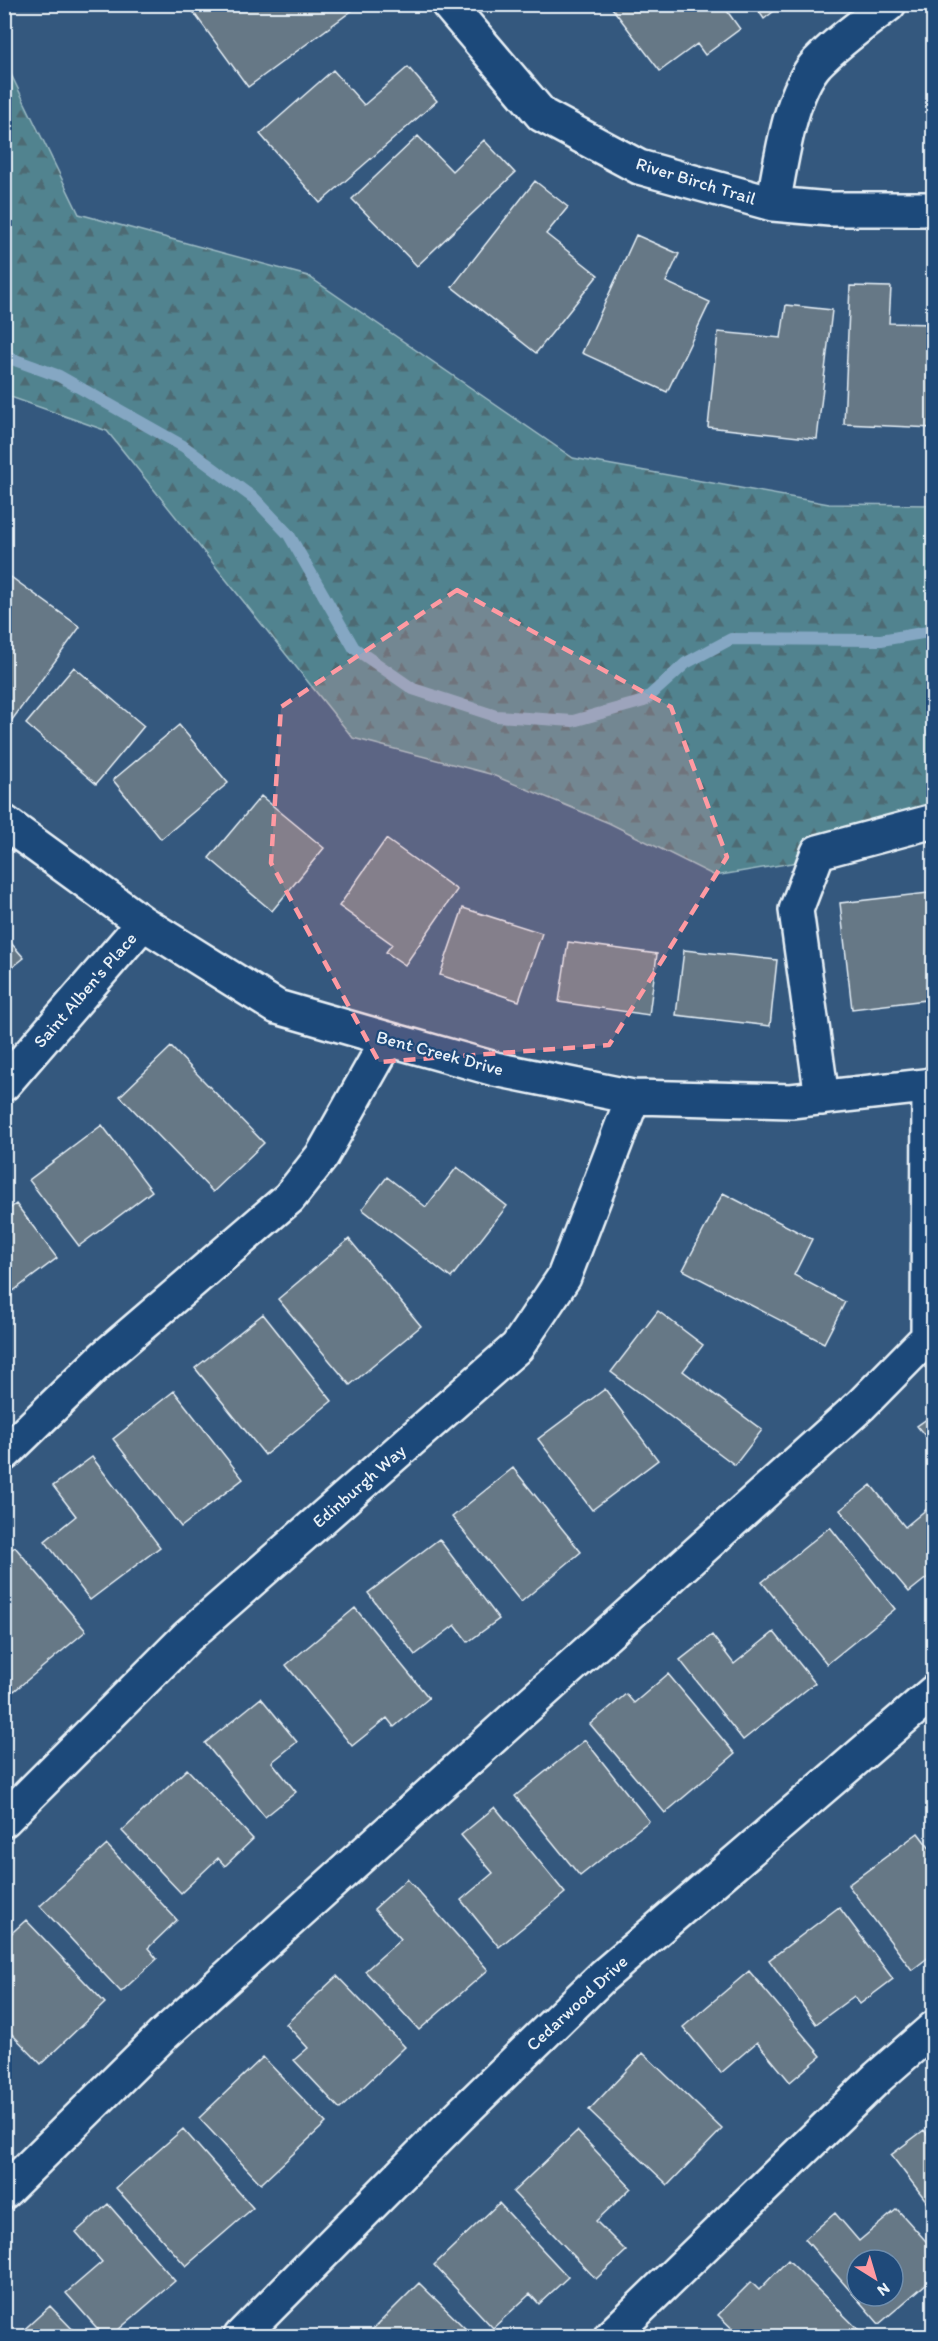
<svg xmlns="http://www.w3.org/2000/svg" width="938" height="2341" font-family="Itim,sans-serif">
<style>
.forest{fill:url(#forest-firs);stroke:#9cbac4;stroke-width:1.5}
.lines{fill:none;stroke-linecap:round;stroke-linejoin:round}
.stream{stroke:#85a7c3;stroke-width:12}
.building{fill:#667886;stroke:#e8f1f8;stroke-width:1.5;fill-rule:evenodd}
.minor-casing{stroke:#e8f1f8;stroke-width:38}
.minor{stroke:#1f4a7a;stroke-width:33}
.marked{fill:#ff9aa2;fill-opacity:0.2;stroke:#ff9aa2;stroke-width:4.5;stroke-dasharray:12 8;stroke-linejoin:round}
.labels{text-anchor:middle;stroke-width:4.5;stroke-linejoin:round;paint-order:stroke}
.street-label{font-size:18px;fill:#e8f1f8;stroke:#1f4a7a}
</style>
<defs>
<pattern id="forest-firs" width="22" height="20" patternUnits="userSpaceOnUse" patternTransform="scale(1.5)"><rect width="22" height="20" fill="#51838f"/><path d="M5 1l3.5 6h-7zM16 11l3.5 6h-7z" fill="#4d6b73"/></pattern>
</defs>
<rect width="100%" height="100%" fill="#34587e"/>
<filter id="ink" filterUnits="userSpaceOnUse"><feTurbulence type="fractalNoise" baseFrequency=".0167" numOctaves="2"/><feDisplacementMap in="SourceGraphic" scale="12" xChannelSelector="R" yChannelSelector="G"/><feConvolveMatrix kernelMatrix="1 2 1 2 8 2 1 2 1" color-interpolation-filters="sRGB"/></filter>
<g filter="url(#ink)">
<path class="forest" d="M 4,60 L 79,214 L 308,276 L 573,458 L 829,504 L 933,505 L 933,804 L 839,855 L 715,876 L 609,823 L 490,774 L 353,738 L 107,431 L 5,395 Z"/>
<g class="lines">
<path class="stream" d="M 4,356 L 59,376 L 183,446 L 255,499 L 289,535 L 354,648 L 413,689 L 496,716 L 573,721 L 644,701 L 686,663 L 731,639 L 881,640 L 934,631"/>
</g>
<path class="building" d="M 197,4 L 361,4 L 248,87 L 191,9 Z
M 609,4 L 722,4 L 740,29 L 705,55 L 697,44 L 660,71 Z
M 754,4 L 783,4 L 764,19 Z
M 408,67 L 437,101 L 320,203 L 260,134 L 333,70 L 364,105 Z
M 418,136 L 452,171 L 484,140 L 515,173 L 417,266 L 352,199 Z
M 535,181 L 568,207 L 546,234 L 598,275 L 536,353 L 452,287 Z
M 636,235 L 679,254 L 666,282 L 710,302 L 667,392 L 582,353 Z
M 850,286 L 891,287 L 889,323 L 934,324 L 934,428 L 844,424 Z
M 786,305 L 832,310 L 817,439 L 708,427 L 718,332 L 781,338 Z
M 4,572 L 80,627 L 12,720 L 4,714 Z
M 74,667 L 144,726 L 96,784 L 26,724 Z
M 179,725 L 228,783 L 161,839 L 113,780 Z
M 261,796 L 324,848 L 272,911 L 209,858 Z
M 386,839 L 457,890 L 405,965 L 386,952 L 392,944 L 339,906 Z
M 928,893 L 934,942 L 934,999 L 852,1009 L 840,903 Z
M 463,908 L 542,933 L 519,1001 L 440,975 Z
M 4,935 L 24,958 L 4,974 Z
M 568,942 L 657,954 L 649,1015 L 559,1002 Z
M 684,950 L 777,960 L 770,1026 L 676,1015 Z
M 171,1047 L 264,1143 L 213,1192 L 120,1096 Z
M 102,1125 L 152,1191 L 79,1246 L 29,1180 Z
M 457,1167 L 507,1206 L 451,1278 L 362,1209 L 387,1177 L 426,1207 Z
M 723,1193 L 812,1239 L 794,1275 L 845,1302 L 824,1343 L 683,1270 Z
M 16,1204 L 57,1258 L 4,1298 L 4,1213 Z
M 349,1239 L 421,1326 L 350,1385 L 278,1299 Z
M 658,1311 L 703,1345 L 683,1371 L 762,1430 L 735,1465 L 611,1372 Z
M 263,1314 L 332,1401 L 265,1455 L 195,1368 Z
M 605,1389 L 658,1460 L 592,1510 L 538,1439 Z
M 174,1391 L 243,1479 L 181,1527 L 113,1439 Z
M 934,1414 L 934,1447 L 917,1426 Z
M 92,1457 L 160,1547 L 90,1600 L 45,1541 L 76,1516 L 53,1486 Z
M 513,1468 L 581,1552 L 521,1602 L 452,1517 Z
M 871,1485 L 905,1527 L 934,1503 L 934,1572 L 909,1592 L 840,1510 Z
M 830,1527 L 895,1609 L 827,1664 L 762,1582 Z
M 439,1539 L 499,1619 L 468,1642 L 455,1625 L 415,1655 L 368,1593 Z
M 15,1547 L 86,1631 L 14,1691 L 4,1679 L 4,1555 Z
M 355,1608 L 429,1698 L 394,1727 L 387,1718 L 352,1746 L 286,1665 Z
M 774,1632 L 815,1683 L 743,1740 L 680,1660 L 712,1635 L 734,1664 Z
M 668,1674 L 735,1754 L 665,1813 L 590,1724 L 626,1694 L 634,1703 Z
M 261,1698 L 297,1742 L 272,1762 L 296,1792 L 265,1817 L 205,1743 Z
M 585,1740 L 649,1821 L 580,1876 L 515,1796 Z
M 187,1769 L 253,1839 L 225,1866 L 218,1858 L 181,1893 L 122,1831 Z
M 495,1807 L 565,1893 L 499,1947 L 461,1900 L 493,1873 L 461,1835 Z
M 918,1833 L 934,1854 L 934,1953 L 912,1970 L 848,1885 Z
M 107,1845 L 177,1920 L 148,1948 L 157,1959 L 121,1992 L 40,1906 Z
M 407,1879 L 488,1970 L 419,2030 L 365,1971 L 401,1939 L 374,1909 Z
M 839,1907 L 893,1979 L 860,2004 L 854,1996 L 816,2024 L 769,1960 Z
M 26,1920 L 105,2003 L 41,2064 L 4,2026 L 4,1959 L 7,1957 L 4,1955 L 4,1940 Z
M 749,1971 L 821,2056 L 790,2082 L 757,2042 L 721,2073 L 683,2027 Z
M 337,1976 L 405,2047 L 340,2109 L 294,2060 L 308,2048 L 286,2024 Z
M 643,2053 L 722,2129 L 668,2185 L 589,2110 Z
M 263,2057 L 326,2123 L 261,2184 L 199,2118 Z
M 183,2129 L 253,2208 L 186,2266 L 116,2188 Z
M 924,2130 L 934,2143 L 934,2211 L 891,2155 Z
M 577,2131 L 631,2188 L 596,2221 L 626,2251 L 596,2279 L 513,2192 Z
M 499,2203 L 568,2277 L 539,2304 L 530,2294 L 493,2328 L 434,2265 Z
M 108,2204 L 175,2281 L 111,2336 L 104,2336 L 66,2293 L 102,2262 L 76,2232 Z
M 897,2209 L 934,2250 L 934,2277 L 879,2324 L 805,2239 L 835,2213 L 859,2241 ZM 857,2260 L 893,2260 L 893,2296 L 857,2296 Z
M 788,2260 L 864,2335 L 863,2336 L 740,2336 L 718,2315 L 751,2282 L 759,2290 Z
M 419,2283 L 473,2336 L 366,2336 Z
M 50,2306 L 79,2336 L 17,2336 Z"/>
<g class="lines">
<g class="minor-casing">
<path id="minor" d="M 448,4 L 542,115 L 639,167 L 773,204 L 830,209 L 934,209
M 773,204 C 781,164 789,94 817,63 C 838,41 864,23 889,4
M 4,822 L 143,923 L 277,1007 L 388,1039 L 495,1069 L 633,1097 L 791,1101 L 934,1085
M 4,1084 L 143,923
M 822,1098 L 796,910 L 818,852 L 934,821
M 4,1454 L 104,1357 L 289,1198 L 322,1156 L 388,1039
M 4,1820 L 187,1637 L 517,1347 L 564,1277 L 633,1097
M 4,2192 L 162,2036 L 861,1405 L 928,1337 L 929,1085
M 241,2336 L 459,2116 L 603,1976 L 934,1692
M 611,2336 L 878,2077 L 934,2028"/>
</g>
<use href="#minor" class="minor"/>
</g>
</g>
<path class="marked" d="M 457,590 L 671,707 L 727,857 L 609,1045 L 379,1062 L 271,863 L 281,707 Z"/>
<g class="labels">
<g class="street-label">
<text transform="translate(696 181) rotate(17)" y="6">River Birch Trail</text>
<text transform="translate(85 990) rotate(-49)" y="6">Saint Alben's Place</text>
<text transform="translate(440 1053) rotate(15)" y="6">Bent Creek Drive</text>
<text transform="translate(359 1486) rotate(-41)" y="6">Edinburgh Way</text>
<text transform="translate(577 2003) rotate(-43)" y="6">Cedarwood Drive</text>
</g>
</g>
<rect width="938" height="2341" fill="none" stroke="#1f4a7a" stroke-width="24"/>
<rect x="12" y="12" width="914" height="2317" fill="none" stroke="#e8f1f8" stroke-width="2" filter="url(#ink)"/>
<g transform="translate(875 2278) rotate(143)"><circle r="28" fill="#1f4a7a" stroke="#6f8dac" stroke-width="1.5"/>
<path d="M0-4.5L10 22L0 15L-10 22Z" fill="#ff9aa2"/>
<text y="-9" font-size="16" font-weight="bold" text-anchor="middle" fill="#e8f1f8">N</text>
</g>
</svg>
